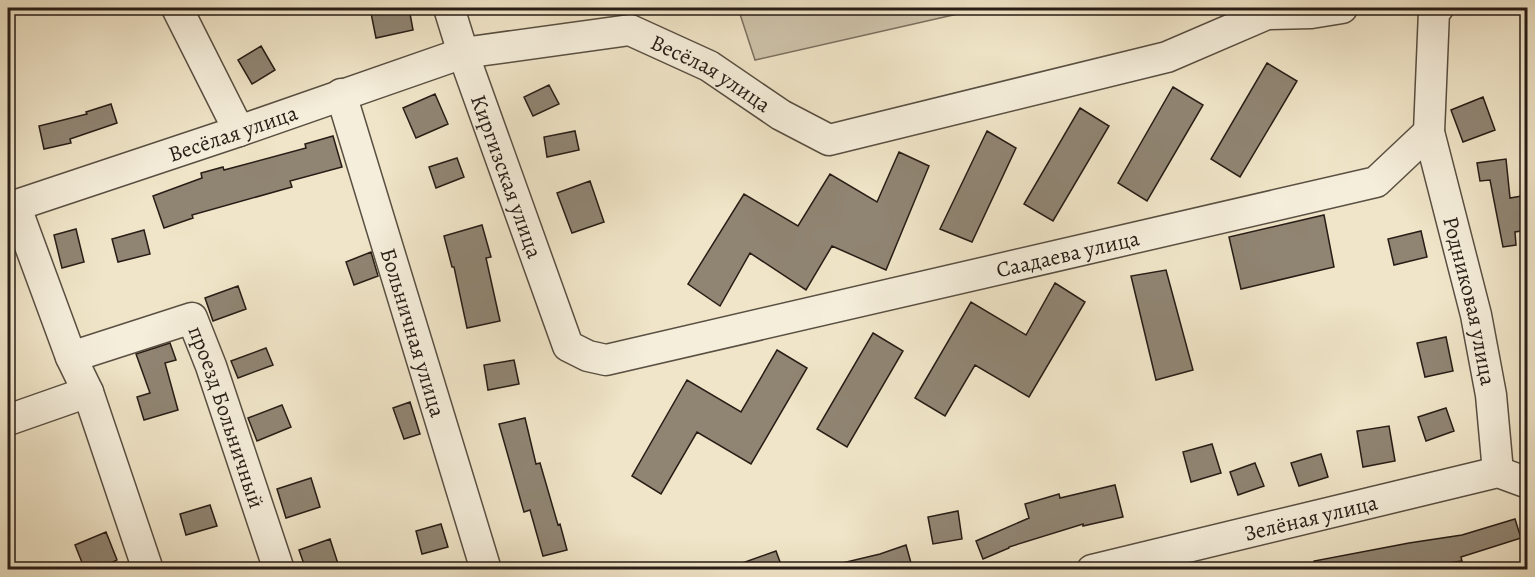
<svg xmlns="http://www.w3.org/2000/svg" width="1535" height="577" font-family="Alegreya,serif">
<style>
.green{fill:#cec3aa;stroke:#7a7060;stroke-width:1.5}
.building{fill:#908573;stroke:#271d16;stroke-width:1.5}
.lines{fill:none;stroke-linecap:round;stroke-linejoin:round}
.minor-casing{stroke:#594f42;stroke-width:33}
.minor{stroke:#f5eedb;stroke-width:30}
.labels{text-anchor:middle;stroke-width:4.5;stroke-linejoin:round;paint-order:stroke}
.street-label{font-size:22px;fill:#271d16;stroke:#f5eedb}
</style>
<rect width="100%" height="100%" fill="#f0e5c8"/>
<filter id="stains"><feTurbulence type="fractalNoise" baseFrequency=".00333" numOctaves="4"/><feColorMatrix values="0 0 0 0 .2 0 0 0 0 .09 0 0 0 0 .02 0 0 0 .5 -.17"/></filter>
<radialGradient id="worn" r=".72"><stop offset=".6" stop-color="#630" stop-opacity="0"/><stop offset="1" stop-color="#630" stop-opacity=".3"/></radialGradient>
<path class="green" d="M 738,8 L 984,8 L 755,60 Z"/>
<path class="building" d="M 399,8 L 409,8 L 413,30 L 376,38 L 371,13 Z
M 261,46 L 275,70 L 252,84 L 238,60 Z
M 1267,63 L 1297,81 L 1240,177 L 1211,159 Z
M 549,85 L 559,104 L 533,116 L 524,97 Z
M 1173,87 L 1203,105 L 1147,201 L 1118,183 Z
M 435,94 L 448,124 L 416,138 L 403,108 Z
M 1483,97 L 1495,130 L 1463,142 L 1451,110 Z
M 111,104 L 117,123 L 70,139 L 71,143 L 44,149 L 39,126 L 87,114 L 86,112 Z
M 1080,108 L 1109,126 L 1053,221 L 1024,204 Z
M 575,131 L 579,150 L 547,157 L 544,137 Z
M 987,131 L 1016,148 L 972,242 L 940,229 Z
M 333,136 L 342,167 L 290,181 L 292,187 L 192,215 L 193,218 L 164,228 L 153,196 L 202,178 L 201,173 L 223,167 L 224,170 L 306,148 L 305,144 Z
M 899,152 L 929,166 L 886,270 L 832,246 L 806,290 L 750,253 L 720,306 L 688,284 L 744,194 L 798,226 L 830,174 L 877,202 Z
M 457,158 L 464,177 L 436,188 L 429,167 Z
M 1506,159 L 1510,198 L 1527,195 L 1527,230 L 1515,232 L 1516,245 L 1503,247 L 1490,180 L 1480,181 L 1477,163 Z
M 590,181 L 604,222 L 572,233 L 557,193 Z
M 1324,215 L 1334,267 L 1241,289 L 1229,237 Z
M 482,225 L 491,257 L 486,258 L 500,321 L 467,328 L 454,267 L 452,267 L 444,236 Z
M 76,229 L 84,262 L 62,268 L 54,235 Z
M 144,230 L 150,254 L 118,262 L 112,239 Z
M 1421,231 L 1427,257 L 1394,265 L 1388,239 Z
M 371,252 L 378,276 L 354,285 L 346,262 Z
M 1166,270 L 1193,370 L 1156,380 L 1131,276 Z
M 1055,283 L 1085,302 L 1029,397 L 975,365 L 945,416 L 915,398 L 971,302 L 1026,335 Z
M 238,286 L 246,309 L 213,321 L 205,298 Z
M 873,333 L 903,351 L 847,447 L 817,429 Z
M 1446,337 L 1453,371 L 1425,377 L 1417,343 Z
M 170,343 L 176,360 L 165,363 L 178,410 L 144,420 L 137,397 L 150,393 L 136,354 Z
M 266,348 L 273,365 L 238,378 L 231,361 Z
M 777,350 L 807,368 L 751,464 L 697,432 L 661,494 L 632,476 L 687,380 L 741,412 Z
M 514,360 L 519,384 L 488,390 L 484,365 Z
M 410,402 L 420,434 L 404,439 L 393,408 Z
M 282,405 L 291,427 L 257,441 L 248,418 Z
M 1446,408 L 1454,431 L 1426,441 L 1418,417 Z
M 525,418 L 536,464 L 540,463 L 558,525 L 560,524 L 567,550 L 543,556 L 530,510 L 524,512 L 499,424 Z
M 1389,426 L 1395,461 L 1363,467 L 1357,431 Z
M 1212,444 L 1221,473 L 1191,482 L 1183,452 Z
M 1321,454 L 1328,477 L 1299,486 L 1291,463 Z
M 1255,463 L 1264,486 L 1238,495 L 1230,472 Z
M 311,478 L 320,507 L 286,518 L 277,489 Z
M 1115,485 L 1123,517 L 1083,526 L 1083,524 L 1009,547 L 1009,548 L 983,559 L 976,541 L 1029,518 L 1025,504 L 1059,494 L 1060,498 Z
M 210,505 L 217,526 L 186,535 L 180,514 Z
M 958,511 L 962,539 L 933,544 L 928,517 Z
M 1515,519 L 1521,538 L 1461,557 L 1462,561 L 1412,568 L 1413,570 L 1315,570 L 1314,561 L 1409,543 L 1462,535 Z
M 441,524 L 448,547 L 422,554 L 416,531 Z
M 106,532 L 117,560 L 97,570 L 85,570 L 75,545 Z
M 330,539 L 340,570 L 306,570 L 299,550 Z
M 906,545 L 913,570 L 843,570 L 842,563 L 880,554 Z
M 776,551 L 783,570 L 732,570 L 731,567 Z"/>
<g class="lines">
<g class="minor-casing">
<g id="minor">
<path d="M 177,8 L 239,131"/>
<path id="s1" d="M 449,8 L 463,53 L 568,346 L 588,356 L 606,360 L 1376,182 L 1429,132"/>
<path id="s2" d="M 1438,8 L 1434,11 L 1429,132 L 1476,315 L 1491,395 L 1498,472"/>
<path id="s3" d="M 341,94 L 486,570"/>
<path d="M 15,205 L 71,357 L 88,392 L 148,570"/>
<path id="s4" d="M 8,208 L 239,131 L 463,53 L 630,30 L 709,66 L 781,115 L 829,140 L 1167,57 L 1267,14 L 1311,13 L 1342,8"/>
<path id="s5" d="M 71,357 L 192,318 L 211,366 L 279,570"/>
<path d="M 8,420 L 88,392"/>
<path id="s6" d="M 1092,570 L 1498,472 L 1528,483"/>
</g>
</g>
<use href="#minor" class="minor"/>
</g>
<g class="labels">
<g class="street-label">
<text dy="8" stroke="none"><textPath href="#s4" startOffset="741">Весёлая улица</textPath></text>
<text dy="8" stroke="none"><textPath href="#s4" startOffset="237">Весёлая улица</textPath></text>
<text dy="8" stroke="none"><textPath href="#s1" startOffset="178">Киргизская улица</textPath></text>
<text dy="8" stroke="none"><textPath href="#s1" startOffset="873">Саадаева улица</textPath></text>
<text dy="8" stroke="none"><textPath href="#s2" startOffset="300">Родниковая улица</textPath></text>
<text dy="8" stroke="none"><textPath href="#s3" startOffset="249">Больничная улица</textPath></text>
<text dy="8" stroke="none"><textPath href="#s5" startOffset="232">проезд Больничный</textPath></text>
<text dy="8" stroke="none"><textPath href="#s6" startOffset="225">Зелёная улица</textPath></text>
</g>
</g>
<rect width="1535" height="577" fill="none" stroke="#f0e5c8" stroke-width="30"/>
<rect x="9" y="9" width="1517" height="559" fill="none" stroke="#271d16" stroke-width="3"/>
<rect x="15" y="15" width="1505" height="547" fill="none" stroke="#271d16" stroke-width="1.5"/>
<rect width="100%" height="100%" filter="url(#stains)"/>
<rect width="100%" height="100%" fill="url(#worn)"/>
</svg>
